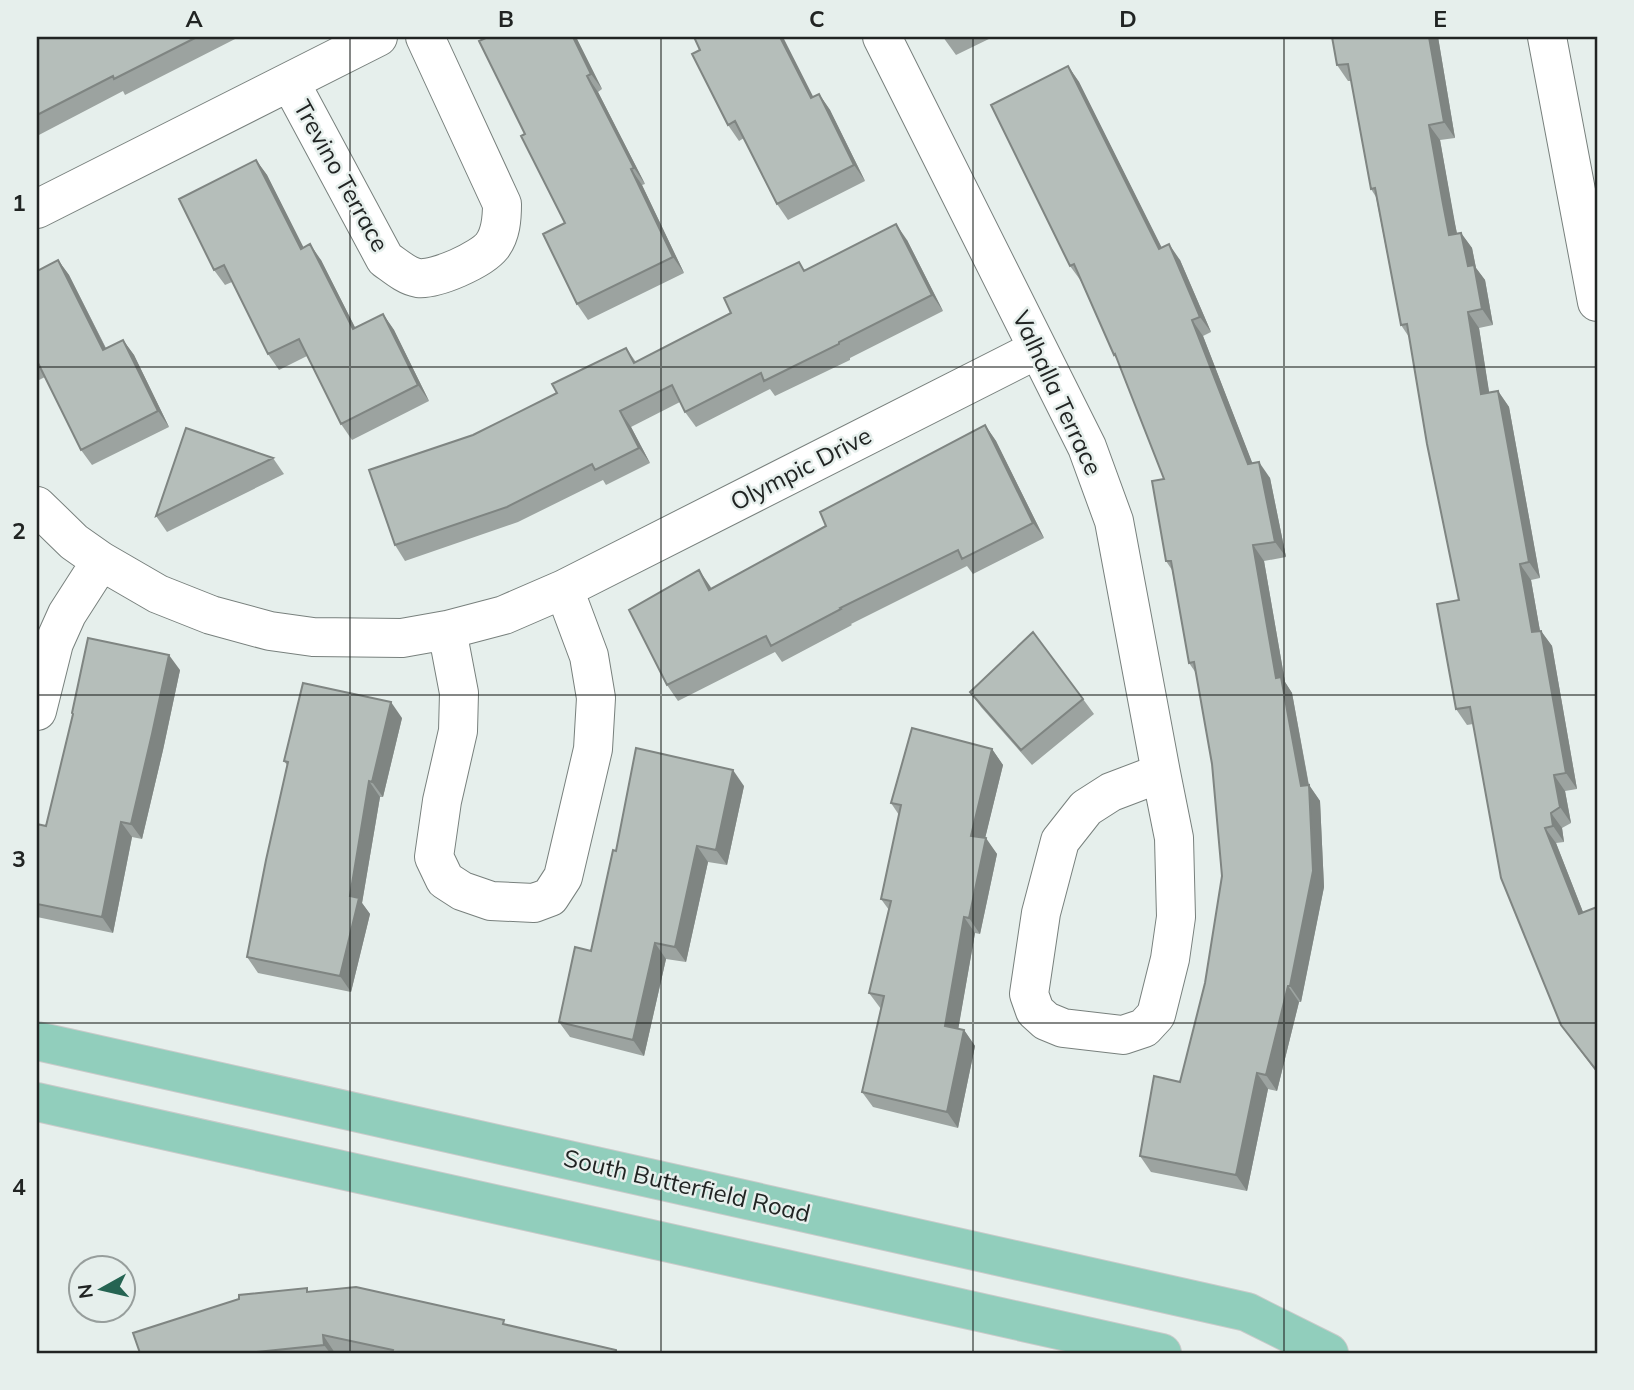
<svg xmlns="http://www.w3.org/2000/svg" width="1634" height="1390" font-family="Mulish,sans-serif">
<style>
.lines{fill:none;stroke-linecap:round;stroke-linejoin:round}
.minor-casing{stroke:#78807d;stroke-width:40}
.major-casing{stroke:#cacaca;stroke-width:40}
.minor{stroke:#fff;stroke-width:38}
.major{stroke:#91cebc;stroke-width:38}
.wall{fill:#9ca3a0}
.shaded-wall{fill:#7f8582}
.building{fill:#b5beba;stroke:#7f8582;stroke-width:2}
.grid{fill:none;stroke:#212423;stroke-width:2;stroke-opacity:0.55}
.labels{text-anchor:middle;stroke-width:5;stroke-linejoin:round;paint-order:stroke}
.street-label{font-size:24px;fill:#212423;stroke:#e6efec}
.neatline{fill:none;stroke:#212423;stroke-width:2.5}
.grid-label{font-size:23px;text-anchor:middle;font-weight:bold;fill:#212423}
</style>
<rect width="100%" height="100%" fill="#e6efec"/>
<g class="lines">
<g class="minor-casing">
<path id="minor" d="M 882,37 L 1087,447 L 1114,521 L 1161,773
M 1547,37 L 1597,302
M 290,82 L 385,259 C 395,266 406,276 418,278 C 436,280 481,260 492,246 C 501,234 502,219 502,204 L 425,37
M 37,209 L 378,37
M 37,506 L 74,542 L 101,561 L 158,594 L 211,615 L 270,631 L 313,637 L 402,638 L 447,630 L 504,615 L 564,589 L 1038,349
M 447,630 L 459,693 L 458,731 L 442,801 L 434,857 L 445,880 L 462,891 L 491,901 L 534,903 L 550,897 L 563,877 L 593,749 L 596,698 L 589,656 L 564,589
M 37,711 L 54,643 L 67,614 L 101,561
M 1161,773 L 1174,838 L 1176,917 L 1170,959 L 1156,1015 L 1144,1028 L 1123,1035 L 1063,1028 L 1046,1021 L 1035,1011 L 1029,994 L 1041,913 L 1060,841 L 1086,808 L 1111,792 Z"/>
</g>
<g class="major-casing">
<path id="major" d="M 37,1041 L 1247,1312 L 1329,1353
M 37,1102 L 1162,1353"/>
</g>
<use href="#minor" class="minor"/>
<use href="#major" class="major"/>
</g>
<path class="wall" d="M 37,37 L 239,37 L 125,95 L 123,91 L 37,136 Z
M 488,37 L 576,37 L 602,89 L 598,92 L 645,184 L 642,185 L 684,273 L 588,320 L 577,304 L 565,223 L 525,134 Z
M 943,37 L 993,37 L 956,55 Z
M 1332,37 L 1438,37 L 1455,138 L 1440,140 L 1454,220 L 1457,233 L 1461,233 L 1472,248 L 1476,268 L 1485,280 L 1493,325 L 1479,328 L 1489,393 L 1498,391 L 1509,407 L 1540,578 L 1531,580 L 1540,631 L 1541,631 L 1552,646 L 1577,789 L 1565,791 L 1571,823 L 1562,828 L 1564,842 L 1556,843 L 1583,912 L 1597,907 L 1597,1073 L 1561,1025 L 1473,724 L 1467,725 L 1456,709 L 1459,600 L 1409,337 L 1401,325 L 1376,197 L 1371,189 L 1351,81 L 1348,81 L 1337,65 Z
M 692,54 L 814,97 L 819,94 L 830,110 L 865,181 L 788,220 L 777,204 L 744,138 L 739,141 L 728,125 Z
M 1068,66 L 1079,82 L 1161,247 L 1180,260 L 1211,332 L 1203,336 L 1252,463 L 1270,478 L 1286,557 L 1264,561 L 1285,682 L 1292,693 L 1309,785 L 1320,801 L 1324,887 L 1301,1002 L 1299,1002 L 1277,1091 L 1268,1089 L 1247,1191 L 1151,1172 L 1140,1156 L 1180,1082 L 1205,983 L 1222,876 L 1212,764 L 1196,673 L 1189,663 L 1172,570 L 1166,561 L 1164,479 L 1119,362 L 1114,355 L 1081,281 L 1070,266 Z
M 256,160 L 267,175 L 303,248 L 321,260 L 355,328 L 383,314 L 394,330 L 429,401 L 352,440 L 341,424 L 307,356 L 279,370 L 268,354 L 232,282 L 225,285 L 214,270 Z
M 907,240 L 943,311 L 850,358 L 850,360 L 775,396 L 770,389 L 696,427 L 685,412 L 680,402 L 631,427 L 650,463 L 606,485 L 603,480 L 518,522 L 405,561 L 395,545 L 473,435 L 557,393 L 626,348 L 636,362 L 731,313 L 805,270 Z
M 58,260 L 69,275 L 106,348 L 123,340 L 134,355 L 169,427 L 92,465 L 81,450 L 45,377 L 37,381 L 37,271 Z
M 985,425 L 996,441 L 1044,538 L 973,574 L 967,566 L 851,624 L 852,625 L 782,662 L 775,652 L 678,701 L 667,685 L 710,586 L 711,589 L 826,526 Z
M 273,458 L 284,474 L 167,532 L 156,516 Z
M 180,670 L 163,750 L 142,839 L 132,837 L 113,933 L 37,917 L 37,824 L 46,826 L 73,715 L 72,713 Z
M 970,692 L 1083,699 L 1094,714 L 1032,765 L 981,707 Z
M 402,718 L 383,797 L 380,797 L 362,903 L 370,914 L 351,992 L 258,973 L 247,957 L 287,765 L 284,761 Z
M 992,749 L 1003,765 L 985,838 L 997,854 L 980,934 L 975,933 L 958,1029 L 964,1030 L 975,1046 L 958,1128 L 873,1107 L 862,1092 L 881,1009 L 869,993 L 889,910 L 881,899 L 899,815 L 891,803 Z
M 744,786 L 727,865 L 708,862 L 686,962 L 666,959 L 644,1056 L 570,1037 L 559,1022 L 591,951 L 616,851 Z
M 309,1292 L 507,1325 L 619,1353 L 140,1353 Z"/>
<path class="shaded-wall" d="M 573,37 L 576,37 L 602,89 L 591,74 Z
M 780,37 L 783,37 L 822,114 L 811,98 Z
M 1429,37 L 1438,37 L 1455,138 L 1444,122 Z
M 1068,66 L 1079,82 L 1170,264 L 1159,249 Z
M 587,76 L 598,92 L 645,184 L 634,168 Z
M 819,94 L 830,110 L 865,181 L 854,165 Z
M 1429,125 L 1440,140 L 1460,251 L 1449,235 Z
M 256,160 L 267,175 L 312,264 L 301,249 Z
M 631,169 L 642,185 L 684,273 L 673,257 Z
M 896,224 L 907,240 L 943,311 L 932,295 Z
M 1461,233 L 1472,248 L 1476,268 L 1485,280 L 1493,325 L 1482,309 L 1468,266 Z
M 310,244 L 321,260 L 364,345 L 353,329 Z
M 1169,244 L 1180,260 L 1211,332 L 1200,317 Z
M 58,260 L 69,275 L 114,365 L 103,350 Z
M 1468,312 L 1479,328 L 1492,410 L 1481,394 Z
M 383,314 L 394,330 L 429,401 L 418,385 Z
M 1192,320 L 1203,336 L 1259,480 L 1248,464 Z
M 123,340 L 134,355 L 169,427 L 158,411 Z
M 1498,391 L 1509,407 L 1540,578 L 1529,562 Z
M 620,411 L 631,427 L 650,463 L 639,448 Z
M 985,425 L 996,441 L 1044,538 L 1033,523 Z
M 1259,462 L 1270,478 L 1286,557 L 1275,542 Z
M 1253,545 L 1264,561 L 1285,682 L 1292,693 L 1309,787 L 1309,785 L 1320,801 L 1324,887 L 1301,1002 L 1290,986 L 1276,678 Z
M 1520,564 L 1531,580 L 1543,648 L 1532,632 Z
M 699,570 L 710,586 L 720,606 L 709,590 Z
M 1541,631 L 1552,646 L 1577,789 L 1566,773 Z
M 169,655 L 180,670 L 163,750 L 142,839 L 131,824 Z
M 391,702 L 402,718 L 383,797 L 372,782 Z
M 992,749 L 1003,765 L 982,851 L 971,836 Z
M 733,770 L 744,786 L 727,865 L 716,850 Z
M 1554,775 L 1565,791 L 1571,823 L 1560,807 Z
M 369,781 L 380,797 L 362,903 L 370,914 L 351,992 L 340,976 L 350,896 Z
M 1551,813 L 1562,828 L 1564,842 L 1553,826 Z
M 121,822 L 132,837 L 113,933 L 102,917 Z
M 1545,828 L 1556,843 L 1590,930 L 1579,914 Z
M 986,838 L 997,854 L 980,934 L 969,918 Z
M 697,846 L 708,862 L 686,962 L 675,947 Z
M 964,917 L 975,933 L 956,1042 L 945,1026 Z
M 655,943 L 666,959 L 644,1056 L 633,1040 Z
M 1288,986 L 1299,1002 L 1277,1091 L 1266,1075 Z
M 964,1030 L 975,1046 L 958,1128 L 947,1112 Z
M 1257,1073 L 1268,1089 L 1247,1191 L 1236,1175 Z
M 323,1335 L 335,1353 L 330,1353 L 324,1345 Z"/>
<path class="building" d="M 37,37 L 197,37 L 114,79 L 113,76 L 37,115 Z
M 488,37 L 573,37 L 591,74 L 587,76 L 634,168 L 631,169 L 673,257 L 577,304 L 543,234 L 565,223 L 521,136 L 525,134 L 479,41 Z
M 694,37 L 780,37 L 811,98 L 819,94 L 854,165 L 777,204 L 735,121 L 728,125 L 692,54 L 700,50 Z
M 1332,37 L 1429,37 L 1444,122 L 1429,125 L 1443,204 L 1449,235 L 1461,233 L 1468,266 L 1474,265 L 1482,309 L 1468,312 L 1481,394 L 1498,391 L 1529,562 L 1520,564 L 1532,632 L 1541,631 L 1566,773 L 1554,775 L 1560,807 L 1551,813 L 1553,826 L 1545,828 L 1579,914 L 1597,907 L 1597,1071 L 1561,1025 L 1501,878 L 1470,707 L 1456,709 L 1437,604 L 1459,600 L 1427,444 L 1407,324 L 1401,325 L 1375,188 L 1371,189 L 1348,64 L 1337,65 Z
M 1068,66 L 1159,249 L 1169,244 L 1200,317 L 1192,320 L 1248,464 L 1259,462 L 1275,542 L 1253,545 L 1276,678 L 1281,677 L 1301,786 L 1309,785 L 1313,871 L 1290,986 L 1288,986 L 1266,1075 L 1257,1073 L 1236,1175 L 1140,1156 L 1154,1076 L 1180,1082 L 1205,983 L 1222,876 L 1212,764 L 1194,662 L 1189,663 L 1171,561 L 1166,561 L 1152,481 L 1164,479 L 1115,354 L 1114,355 L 1074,264 L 1070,266 L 991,105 Z
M 256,160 L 301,249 L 310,244 L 353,329 L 383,314 L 418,385 L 341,424 L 299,339 L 268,354 L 224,265 L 214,270 L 179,199 Z
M 896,224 L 932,295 L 839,342 L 839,344 L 764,381 L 761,373 L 685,412 L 672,385 L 620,411 L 639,448 L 595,470 L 592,464 L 507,507 L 395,545 L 369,470 L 473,435 L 557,393 L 552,384 L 626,348 L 634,363 L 731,313 L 724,298 L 799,262 L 804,271 Z
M 58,260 L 103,350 L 123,340 L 158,411 L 81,450 L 37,361 L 37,271 Z
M 985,425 L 1033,523 L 962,559 L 958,550 L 840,608 L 841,609 L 771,646 L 766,636 L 667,685 L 629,610 L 699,570 L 709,590 L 826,526 L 820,512 Z
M 186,428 L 273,458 L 156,516 Z
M 1033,632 L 1083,699 L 1021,750 L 970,692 Z
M 88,638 L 169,655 L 152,734 L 131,824 L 121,822 L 102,917 L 37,904 L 37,824 L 46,826 L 73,714 L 72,713 Z
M 303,683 L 391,702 L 372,782 L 369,781 L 350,896 L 359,898 L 340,976 L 247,957 L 266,860 L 288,762 L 284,761 Z
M 912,728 L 992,749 L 971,836 L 986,838 L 969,918 L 964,917 L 945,1026 L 964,1030 L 947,1112 L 862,1092 L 884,996 L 869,993 L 891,901 L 881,899 L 901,805 L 891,803 Z
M 636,748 L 733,770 L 716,850 L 697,846 L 675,947 L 655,943 L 633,1040 L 559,1022 L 575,947 L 591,951 L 613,850 L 616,851 Z
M 356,1287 L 504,1320 L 503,1324 L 616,1350 L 616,1353 L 392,1353 L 393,1350 L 323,1335 L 324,1345 L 246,1353 L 140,1353 L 133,1333 L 239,1299 L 239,1295 L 307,1288 L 307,1292 Z"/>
<path class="grid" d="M 350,37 L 350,1353M 661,37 L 661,1353M 973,37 L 973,1353M 1284,37 L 1284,1353M 37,367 L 1597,367M 37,695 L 1597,695M 37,1023 L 1597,1023"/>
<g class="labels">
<g class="street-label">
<text transform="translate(341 176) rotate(61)" y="8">Trevino Terrace</text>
<text transform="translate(1057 393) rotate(65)" y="8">Valhalla Terrace</text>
<text transform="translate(801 469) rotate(-27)" y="8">Olympic Drive</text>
<text transform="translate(687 1186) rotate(13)" y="8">South Butterfield Road</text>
</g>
</g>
<rect width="1634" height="1390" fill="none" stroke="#e6efec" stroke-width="77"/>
<g transform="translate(102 1289) rotate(262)"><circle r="33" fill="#e6efec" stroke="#979e9c" stroke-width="2"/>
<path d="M0-5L12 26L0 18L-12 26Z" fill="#256452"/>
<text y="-10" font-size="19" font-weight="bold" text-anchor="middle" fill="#212423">N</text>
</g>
<rect x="38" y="38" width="1558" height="1314" class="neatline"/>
<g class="grid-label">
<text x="194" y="27">A</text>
<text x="506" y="27">B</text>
<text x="817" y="27">C</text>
<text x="1128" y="27">D</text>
<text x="1440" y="27">E</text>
<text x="19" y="211">1</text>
<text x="19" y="539">2</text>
<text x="19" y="867">3</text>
<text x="19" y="1195">4</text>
</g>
</svg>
